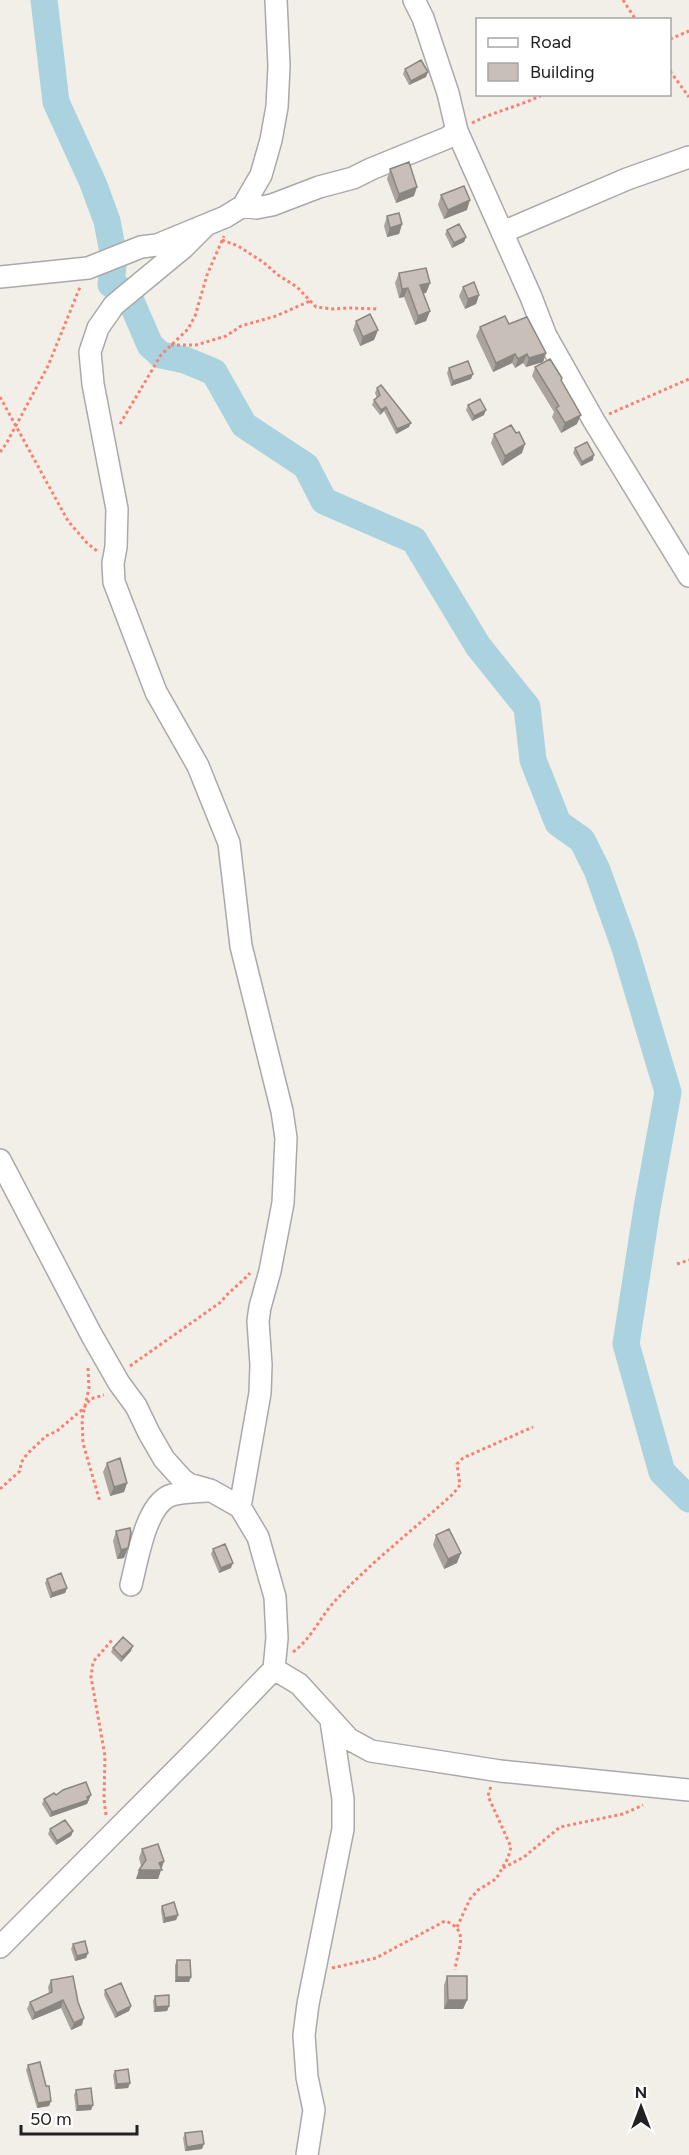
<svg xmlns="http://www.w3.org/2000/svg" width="689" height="2155" font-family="Figtree,sans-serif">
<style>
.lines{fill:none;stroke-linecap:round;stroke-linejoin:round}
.river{stroke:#aad3df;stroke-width:27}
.minor-casing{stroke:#a9a9a9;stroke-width:24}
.path{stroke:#fa8072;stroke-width:3;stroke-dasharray:3 3;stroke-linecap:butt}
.minor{stroke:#fff;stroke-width:21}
.wall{fill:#aba49e}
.shaded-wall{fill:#8b8681}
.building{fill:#c7bfb8;stroke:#8b8681;stroke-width:1.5}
</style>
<rect width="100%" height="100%" fill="#f2efe9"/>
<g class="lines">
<path class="river" d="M 44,0 L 56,102 L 93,183 L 107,221 L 114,258 L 111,284 L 128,294 L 150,345 L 161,355 L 185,360 L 214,372 L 244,425 L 306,466 L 324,501 L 414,540 L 478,646 L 527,707 L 533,760 L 558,823 L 582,840 L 597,870 L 624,945 L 668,1092 L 647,1208 L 626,1344 L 662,1472 L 689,1499"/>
<g class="minor-casing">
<path id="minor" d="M 414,0 L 423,18 L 448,93 L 457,131 L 531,297 L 546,336 L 594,421 L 689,576
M 243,206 L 256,208 L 272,205 L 319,187 L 353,178 L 371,169 L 447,138 L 457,131
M 503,232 L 627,179 L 689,157
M 0,277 L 88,268 L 141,247 L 157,245 L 225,217 L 243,206 L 261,175 L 271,140 L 277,107 L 279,66 L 276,0
M 0,1160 L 91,1334 L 119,1383 L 136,1406 L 149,1433 L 164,1459 L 183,1480 L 189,1484 L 210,1490 L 240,1507
M 131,1585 C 137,1562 145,1507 169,1496 C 179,1492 195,1492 206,1491
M 274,1669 L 299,1684 L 349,1739 L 371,1751 L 500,1771 L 689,1790
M 0,1947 L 203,1743 L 274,1669 L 277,1638 L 275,1597 L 258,1537 L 240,1507 L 260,1393 L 261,1365 L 258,1321 L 260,1307 L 270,1271 L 283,1203 L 286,1138 L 282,1111 L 241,946 L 229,843 L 198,766 L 156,692 L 114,582 L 113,563 L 116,547 L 117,509 L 93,384 L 90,352 L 98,328 L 114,305 L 183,248 L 205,226
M 307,2155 L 314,2110 L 307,2077 L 304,2035 L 308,2004 L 343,1829 L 343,1799 L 331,1721"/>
</g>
<path class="path" d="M 623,0 L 636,20
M 670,39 L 689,31
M 670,71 L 689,97
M 472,123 C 495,111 521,106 544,94
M 222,240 L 238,246 L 263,262 L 278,275 L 297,287 L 316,307 L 333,309 L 349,308 L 379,309
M 171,345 L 196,345 L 226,336 L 241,326 L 276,316 L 310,301
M 0,397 L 68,521 L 87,543 L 97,551
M 609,414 L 689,379
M 120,424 L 161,355 L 188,329 L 195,316 L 207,275 L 224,236
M 0,452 L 6,444 L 48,366 L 80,287
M 677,1264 L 689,1260
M 130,1366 L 221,1302 C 229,1291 240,1284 250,1273
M 88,1368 L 89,1388 L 82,1419 L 83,1443 L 100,1502
M 0,1489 L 20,1471 L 21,1463 L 27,1454 L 46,1436 L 57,1431 L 84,1408 L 90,1399 L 104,1395
M 293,1652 C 311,1639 319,1619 334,1602 C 370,1563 413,1530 453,1494 L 460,1485 L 457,1464 L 463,1458 L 533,1427
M 106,1815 L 104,1799 L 105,1756 L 91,1677 L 93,1662 L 112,1640
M 503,1868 L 524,1857 L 560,1827 L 623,1814 L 643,1805
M 457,1927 L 470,1899 L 478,1890 L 496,1879 L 508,1858 L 511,1847 L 488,1796 L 491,1786
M 332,1968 L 376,1958 L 445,1921 C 471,1930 457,1950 455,1970"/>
<use href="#minor" class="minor"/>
</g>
<path class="wall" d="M 405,69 L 426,77 L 409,85 L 403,74 Z
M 390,169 L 414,196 L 396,203 L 387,179 Z
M 441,195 L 467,210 L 444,219 L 438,205 Z
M 387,216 L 402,224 L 399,234 L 387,237 L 384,226 Z
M 447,230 L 466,237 L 464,242 L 452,248 L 445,234 Z
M 399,273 L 430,283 L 426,293 L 423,293 L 430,311 L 426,321 L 415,325 L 404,297 L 399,298 L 395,283 Z
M 463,287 L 479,295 L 476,304 L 465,309 L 459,296 Z
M 356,321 L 378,330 L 374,340 L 360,346 L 353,330 Z
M 509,324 L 546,353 L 543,362 L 526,367 L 523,363 L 515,368 L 512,363 L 493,372 L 476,336 L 480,327 Z
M 535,367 L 562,378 L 561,381 L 577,424 L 561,433 L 552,417 L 554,412 L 532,376 Z
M 449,368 L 471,379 L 451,386 L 447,373 Z
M 377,388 L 409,427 L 396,434 L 384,411 L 380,415 L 372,405 L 374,400 L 377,398 L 375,393 Z
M 468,405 L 484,415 L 472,421 L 466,410 Z
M 516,433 L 522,453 L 502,466 L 491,443 L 494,434 Z
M 575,448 L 593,460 L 581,466 L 573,453 Z
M 107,1463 L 127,1483 L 124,1492 L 110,1496 L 103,1472 Z
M 116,1531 L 124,1558 L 117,1559 L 113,1541 Z
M 436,1535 L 457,1563 L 444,1569 L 433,1545 Z
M 213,1549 L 231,1568 L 219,1573 L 211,1554 Z
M 47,1579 L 67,1588 L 65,1593 L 50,1598 L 45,1583 Z
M 113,1648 L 131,1651 L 121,1662 L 111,1652 Z
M 56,1795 L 89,1800 L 88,1801 L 87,1804 L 50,1817 L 42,1804 L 44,1799 Z
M 50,1829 L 73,1831 L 71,1836 L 56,1845 L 48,1834 Z
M 142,1849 L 164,1861 L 158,1879 L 136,1879 L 141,1866 L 139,1858 Z
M 162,1906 L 178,1915 L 176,1920 L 163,1923 L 161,1910 Z
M 73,1944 L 88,1953 L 86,1958 L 75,1961 L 71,1949 Z
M 177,1960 L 191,1977 L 189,1982 L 175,1982 L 175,1965 Z
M 447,1976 L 467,2000 L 463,2009 L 444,2009 L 444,1985 Z
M 51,1980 L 82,2025 L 71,2030 L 61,2008 L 32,2020 L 27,2009 L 30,2002 L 49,1993 L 48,1987 Z
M 105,1990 L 131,2006 L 129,2011 L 115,2018 L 104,1995 Z
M 155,1996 L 169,2006 L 167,2011 L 154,2012 L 153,2001 Z
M 28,2065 L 51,2101 L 49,2106 L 37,2108 L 26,2070 Z
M 115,2071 L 130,2083 L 128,2088 L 115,2089 L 113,2075 Z
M 76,2090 L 93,2105 L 91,2110 L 76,2111 L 74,2095 Z
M 185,2133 L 202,2149 L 185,2151 L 183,2138 Z"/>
<path class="shaded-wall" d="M 428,72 L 426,77 L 409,85 L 411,81 Z
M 417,187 L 414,196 L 396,203 L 399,194 Z
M 470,200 L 467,210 L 444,219 L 448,210 Z
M 402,224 L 399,234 L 387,237 L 390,228 Z
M 466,237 L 464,242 L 452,248 L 454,243 Z
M 430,283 L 426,293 L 416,295 L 420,285 Z
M 408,288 L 404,297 L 399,298 L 402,289 Z
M 479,295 L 476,304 L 465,309 L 468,299 Z
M 430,311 L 426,321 L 415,325 L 418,316 Z
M 378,330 L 374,340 L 360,346 L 363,337 Z
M 546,353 L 543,362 L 526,367 L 529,358 Z
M 515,354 L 512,363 L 493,372 L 496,363 Z
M 527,354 L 523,363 L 515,368 L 518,359 Z
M 473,374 L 471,379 L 451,386 L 453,381 Z
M 386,407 L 384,411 L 380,415 L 381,410 Z
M 486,410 L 484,415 L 472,421 L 474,416 Z
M 581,415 L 577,424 L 561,433 L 565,423 Z
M 411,423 L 409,427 L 396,434 L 397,429 Z
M 525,444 L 522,453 L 502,466 L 505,456 Z
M 594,455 L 593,460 L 581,466 L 582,462 Z
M 127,1483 L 124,1492 L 110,1496 L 114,1487 Z
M 128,1548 L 124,1558 L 117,1559 L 121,1550 Z
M 461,1553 L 457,1563 L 444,1569 L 448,1559 Z
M 233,1563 L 231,1568 L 219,1573 L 221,1568 Z
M 67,1588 L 65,1593 L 50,1598 L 52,1593 Z
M 133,1646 L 131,1651 L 121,1662 L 122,1657 Z
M 91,1795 L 87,1804 L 50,1817 L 52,1812 Z
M 73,1831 L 71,1836 L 56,1845 L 57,1841 Z
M 164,1861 L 158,1879 L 136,1879 L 139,1870 Z
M 178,1915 L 176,1920 L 163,1923 L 165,1918 Z
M 88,1953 L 86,1958 L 75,1961 L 77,1956 Z
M 177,1977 L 191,1977 L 189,1982 L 175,1982 Z
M 63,2000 L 61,2008 L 32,2020 L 35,2013 Z
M 448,2000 L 467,2000 L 463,2009 L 444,2009 Z
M 131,2006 L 129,2011 L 115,2018 L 117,2013 Z
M 169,2006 L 167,2011 L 154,2012 L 156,2007 Z
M 84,2018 L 82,2025 L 71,2030 L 74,2023 Z
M 130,2083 L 128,2088 L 115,2089 L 117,2084 Z
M 51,2101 L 49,2106 L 37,2108 L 38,2103 Z
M 93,2105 L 91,2110 L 76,2111 L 78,2106 Z
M 204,2144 L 202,2149 L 185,2151 L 187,2147 Z"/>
<path class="building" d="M 421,60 L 428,72 L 411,81 L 405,69 Z
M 409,162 L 417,187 L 399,194 L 390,169 Z
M 464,186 L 470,200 L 448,210 L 441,195 Z
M 399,213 L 402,224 L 390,228 L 387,216 Z
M 459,224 L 466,237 L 454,243 L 447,230 Z
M 426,268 L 430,283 L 420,285 L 430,311 L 418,316 L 408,288 L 402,289 L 399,273 Z
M 474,282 L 479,295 L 468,299 L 463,287 Z
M 370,314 L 378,330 L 363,337 L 356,321 Z
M 505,316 L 509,324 L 527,317 L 546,353 L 529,358 L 527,354 L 518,359 L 515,354 L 496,363 L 480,327 Z
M 550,359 L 562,378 L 561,380 L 581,415 L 565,423 L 556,408 L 559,406 L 535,367 Z
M 468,361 L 473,374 L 453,381 L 449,368 Z
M 381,385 L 411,423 L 397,429 L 386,407 L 381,410 L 374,400 L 380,395 L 377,388 Z
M 480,399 L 486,410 L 474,416 L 468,405 Z
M 511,425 L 516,433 L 519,432 L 525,444 L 505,456 L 494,434 Z
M 587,442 L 594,455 L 582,462 L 575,448 Z
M 120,1458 L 127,1483 L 114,1487 L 107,1463 Z
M 130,1528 L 131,1533 L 128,1548 L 121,1550 L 116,1531 Z
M 449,1529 L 461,1553 L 448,1559 L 436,1535 Z
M 225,1544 L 233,1563 L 221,1568 L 213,1549 Z
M 61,1573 L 67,1588 L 52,1593 L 47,1579 Z
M 123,1637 L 133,1646 L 122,1657 L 113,1648 Z
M 86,1782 L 91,1795 L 87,1797 L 88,1800 L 52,1812 L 44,1799 L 54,1793 L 56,1795 L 63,1790 Z
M 65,1820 L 73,1831 L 57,1841 L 50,1829 Z
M 158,1844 L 164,1861 L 159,1863 L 162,1870 L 139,1870 L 146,1860 L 142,1849 Z
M 174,1902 L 178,1915 L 165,1918 L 162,1906 Z
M 85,1941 L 88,1953 L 77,1956 L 73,1944 Z
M 177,1960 L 190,1960 L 191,1977 L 177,1977 Z
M 73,1976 L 78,2002 L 84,2018 L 74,2023 L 63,2000 L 35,2013 L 30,2002 L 52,1992 L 51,1980 Z
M 447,1976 L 467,1976 L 467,2000 L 448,2000 Z
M 121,1983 L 131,2006 L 117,2013 L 105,1990 Z
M 169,1995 L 169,2006 L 156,2007 L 155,1996 Z
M 40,2062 L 46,2086 L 49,2086 L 51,2101 L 38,2103 L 28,2065 Z
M 128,2069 L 130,2083 L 117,2084 L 115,2071 Z
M 91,2088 L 93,2105 L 78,2106 L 76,2090 Z
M 202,2131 L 204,2144 L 187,2147 L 185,2133 Z"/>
<rect x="476" y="18" width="195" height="78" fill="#ffffff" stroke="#a7a7a7" stroke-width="1.5"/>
<rect x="488" y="38" width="30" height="9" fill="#ffffff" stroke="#a7a7a7" stroke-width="1.5"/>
<text x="530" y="48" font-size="18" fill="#222222">Road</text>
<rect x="488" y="63" width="30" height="18" fill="#c7bfb8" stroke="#a7a7a7" stroke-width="1.5"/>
<text x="530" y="78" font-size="18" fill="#222222">Building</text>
<g transform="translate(641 2107)" stroke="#ffffff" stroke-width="4.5" paint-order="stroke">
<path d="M0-4.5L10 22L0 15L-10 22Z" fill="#222222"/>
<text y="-9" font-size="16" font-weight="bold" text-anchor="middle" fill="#222222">N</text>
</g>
<path d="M21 2125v9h116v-9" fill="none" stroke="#222222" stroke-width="3"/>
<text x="30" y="2125" font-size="18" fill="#222222" stroke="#ffffff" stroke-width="4.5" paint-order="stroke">50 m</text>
</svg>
